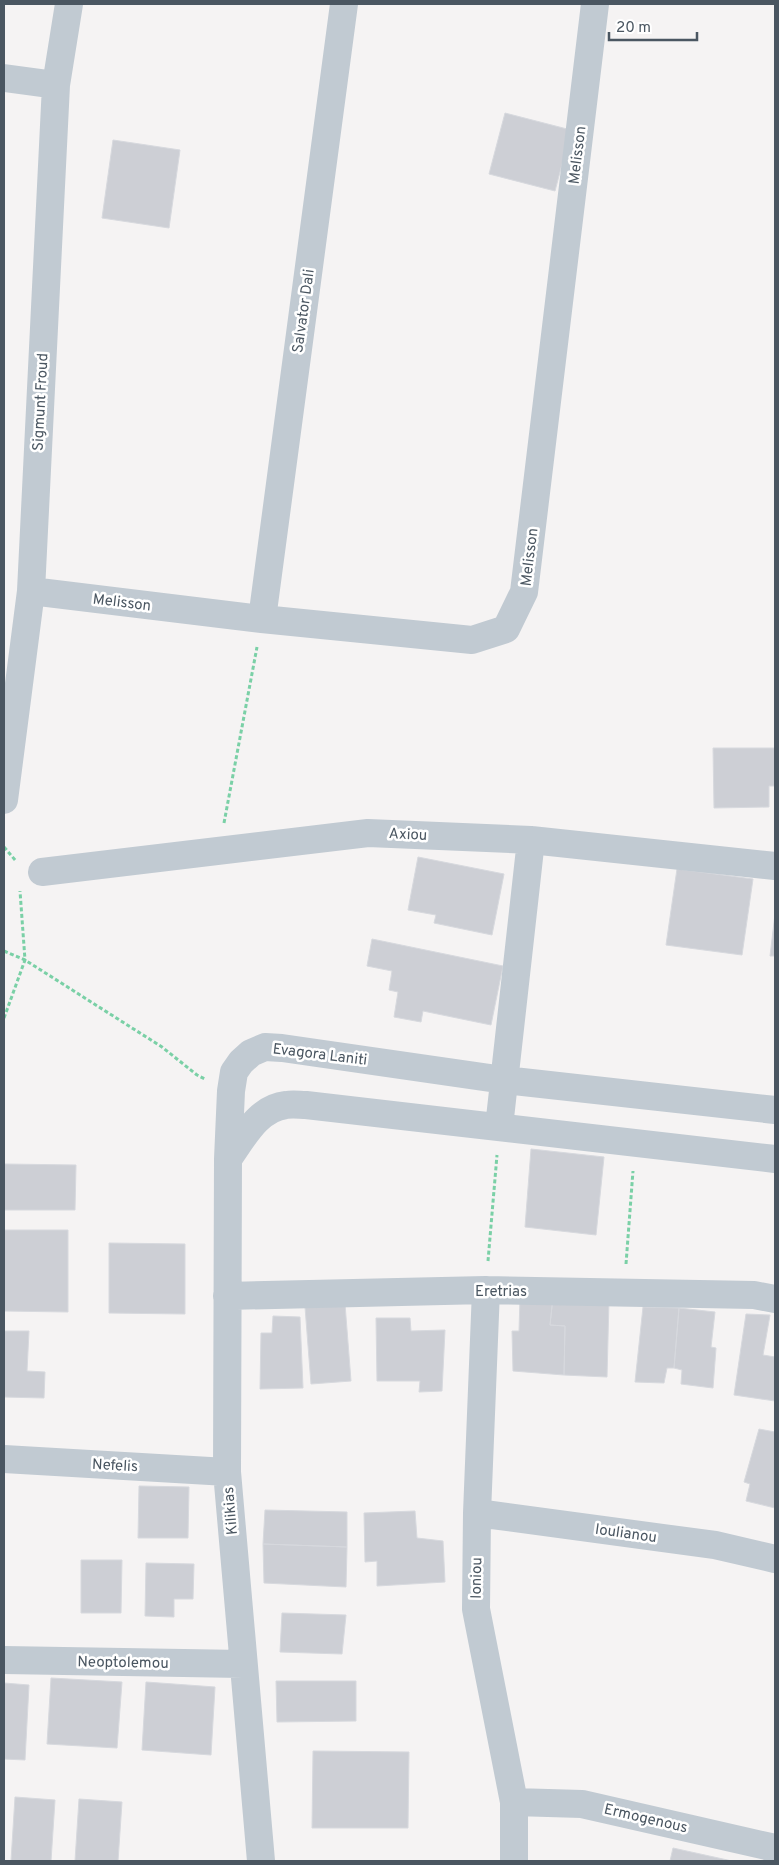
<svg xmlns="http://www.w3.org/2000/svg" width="779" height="1865" font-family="Overpass,sans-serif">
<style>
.building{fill:#cdcfd5;stroke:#d7d9de}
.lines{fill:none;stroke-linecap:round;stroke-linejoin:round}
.path{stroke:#7ad0a6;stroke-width:3;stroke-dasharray:4 2.5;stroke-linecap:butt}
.minor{stroke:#c1cad2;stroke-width:28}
.labels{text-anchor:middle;stroke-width:5;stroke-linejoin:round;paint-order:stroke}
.street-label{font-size:15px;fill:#4a5661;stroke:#fff}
</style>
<rect width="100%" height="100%" fill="#f5f3f3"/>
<path class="building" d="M 505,113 L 571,130 L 555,191 L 489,174 Z
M 113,140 L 180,150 L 169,228 L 102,218 Z
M 713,748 L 775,748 L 775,786 L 769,786 L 769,807 L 714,808 Z
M 418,857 L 504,874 L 492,935 L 434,923 L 436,915 L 408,910 Z
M 677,869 L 753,879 L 742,955 L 666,945 Z
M 775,914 L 775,956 L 770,956 Z
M 372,939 L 503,966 L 491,1025 L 423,1011 L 421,1022 L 394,1017 L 398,992 L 389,990 L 392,971 L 367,966 Z
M 531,1149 L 604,1157 L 596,1235 L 525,1227 Z
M 4,1164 L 76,1165 L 75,1210 L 4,1210 Z
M 4,1230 L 68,1230 L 68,1312 L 4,1311 Z
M 109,1243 L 185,1244 L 185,1314 L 109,1313 Z
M 553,1297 L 550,1325 L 565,1326 L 564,1375 L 513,1371 L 512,1331 L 519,1331 L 520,1298 Z
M 553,1297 L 609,1300 L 607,1377 L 564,1375 L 565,1326 L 550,1325 Z
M 345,1304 L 351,1381 L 311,1384 L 305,1307 Z
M 643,1307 L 679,1308 L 674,1368 L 667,1368 L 664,1383 L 635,1382 Z
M 679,1308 L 715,1312 L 711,1347 L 716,1348 L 713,1388 L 681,1384 L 682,1370 L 674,1368 Z
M 746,1314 L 770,1315 L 763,1355 L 775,1357 L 775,1401 L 734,1395 Z
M 273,1316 L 300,1317 L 303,1388 L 260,1389 L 261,1333 L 272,1333 Z
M 376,1318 L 410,1318 L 411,1331 L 445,1330 L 442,1391 L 419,1392 L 420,1381 L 377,1381 Z
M 4,1331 L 29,1331 L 27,1371 L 45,1372 L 44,1398 L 4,1397 Z
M 759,1429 L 775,1432 L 775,1508 L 746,1501 L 750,1484 L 744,1482 Z
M 139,1486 L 189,1487 L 188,1538 L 138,1538 Z
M 265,1510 L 347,1512 L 347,1547 L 263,1544 Z
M 415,1511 L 417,1538 L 443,1541 L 445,1582 L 377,1586 L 377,1561 L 365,1562 L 364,1513 Z
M 263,1544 L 347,1547 L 346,1587 L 264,1583 Z
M 81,1560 L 122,1560 L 121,1613 L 81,1613 Z
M 146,1563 L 194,1564 L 193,1599 L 174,1599 L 174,1617 L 145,1616 Z
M 282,1613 L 346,1615 L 342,1654 L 280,1652 Z
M 51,1678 L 122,1682 L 117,1748 L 47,1744 Z
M 276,1681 L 356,1681 L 356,1721 L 277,1722 Z
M 146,1682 L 215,1687 L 211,1755 L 142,1750 Z
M 4,1683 L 29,1685 L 25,1760 L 4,1759 Z
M 313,1751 L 409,1752 L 408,1828 L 312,1828 Z
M 15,1797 L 55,1800 L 51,1861 L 11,1861 Z
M 79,1799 L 122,1802 L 118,1861 L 75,1861 Z
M 673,1848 L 732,1861 L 670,1861 Z"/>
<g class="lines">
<path class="path" d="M 224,823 L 257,647
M 4,847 L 16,861
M 4,951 L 25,960 L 162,1047 L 197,1075 L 205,1079
M 4,1018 L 25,960 L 20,891
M 488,1261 L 497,1155
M 626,1264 L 633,1171"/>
<path class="minor" d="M 4,78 L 56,85
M 31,591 L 262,619 L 472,640 L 506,629 L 524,592 L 595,4
M 262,619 L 344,4
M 4,800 L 31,591 L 56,85 L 69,4
M 42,872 L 368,833 L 531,840 L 775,866
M 499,1127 L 531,840
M 228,1159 C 243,1138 258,1108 286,1105 C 293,1104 300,1105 306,1105 L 775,1159
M 486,1290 L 477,1513 L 476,1609 L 514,1802 L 514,1861
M 227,1296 L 486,1290 L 754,1295 L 775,1299
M 4,1459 L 227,1472
M 477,1513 L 715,1545 L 775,1559
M 4,1660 L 243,1664
M 514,1802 L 582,1804 L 775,1848
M 261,1861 L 227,1472 L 228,1159 L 231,1091 L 234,1072 L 241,1062 L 251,1053 L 265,1047 L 282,1048 L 504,1080 L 775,1110"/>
</g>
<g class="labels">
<g class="street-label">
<text transform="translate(577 155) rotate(-83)" y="5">Melisson</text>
<text transform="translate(303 311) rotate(-82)" y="5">Salvator Dali</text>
<text transform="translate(40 402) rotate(-87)" y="5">Sigmunt Froud</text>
<text transform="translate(529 557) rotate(-83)" y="5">Melisson</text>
<text transform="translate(122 602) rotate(7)" y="5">Melisson</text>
<text transform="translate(408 834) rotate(3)" y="5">Axiou</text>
<text transform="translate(320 1054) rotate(7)" y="5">Evagora Laniti</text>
<text x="501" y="1296">Eretrias</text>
<text transform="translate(115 1465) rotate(3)" y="5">Nefelis</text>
<text transform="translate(230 1511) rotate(-95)" y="5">Kilikias</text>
<text transform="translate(626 1533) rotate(8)" y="5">Ioulianou</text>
<text transform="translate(476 1578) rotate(-89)" y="5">Ioniou</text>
<text transform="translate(123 1662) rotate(1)" y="5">Neoptolemou</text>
<text transform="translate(646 1818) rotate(13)" y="5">Ermogenous</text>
</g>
</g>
<rect width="779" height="1865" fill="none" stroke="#4a5661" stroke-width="10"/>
<path d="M609 32v8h88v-8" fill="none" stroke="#4a5661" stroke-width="2.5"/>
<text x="616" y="32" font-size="15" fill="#4a5661" stroke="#ffffff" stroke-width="4" paint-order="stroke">20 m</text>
</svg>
